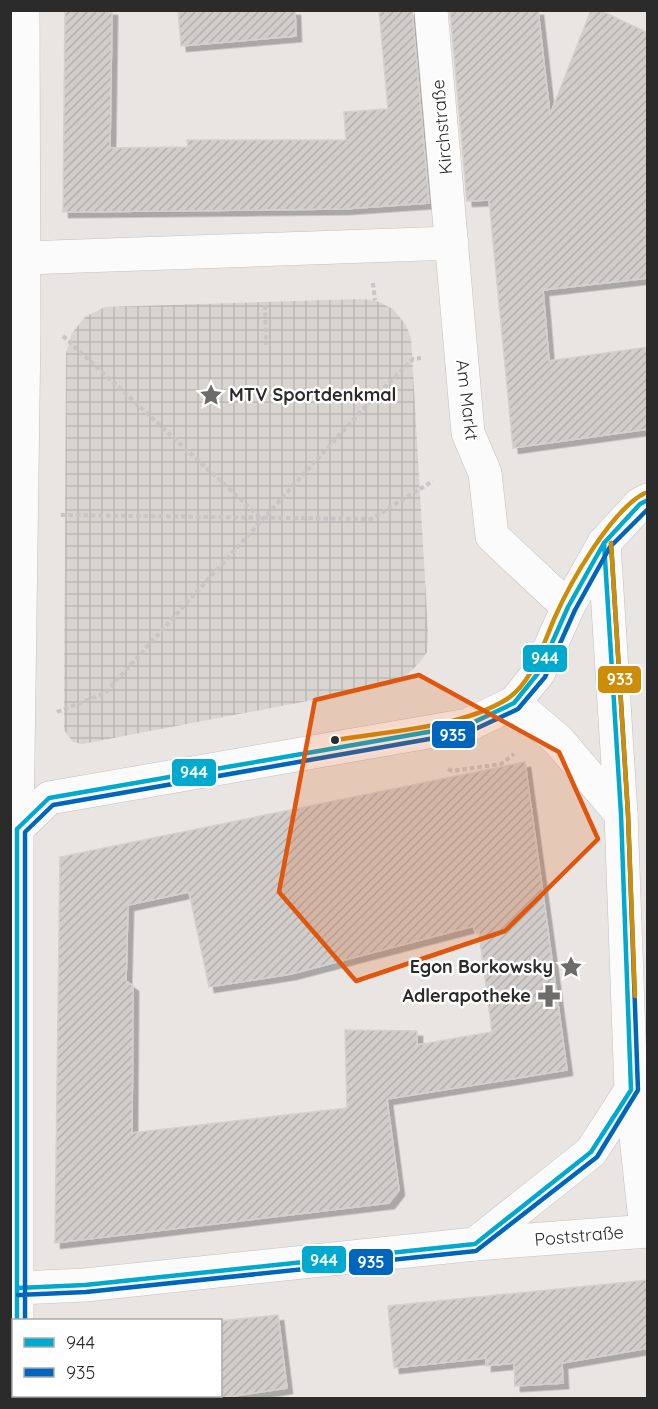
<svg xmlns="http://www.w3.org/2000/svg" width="658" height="1409" font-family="Quicksand,sans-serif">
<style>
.plaza{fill:url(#plaza-grid)}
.building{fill:url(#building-hatch);stroke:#d3d1cd;stroke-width:1.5;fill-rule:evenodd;filter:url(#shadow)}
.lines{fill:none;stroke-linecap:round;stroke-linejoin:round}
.street-casing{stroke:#c2c1c2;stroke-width:34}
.secondary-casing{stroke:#c2c1c2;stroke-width:34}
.path{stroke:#c6c6c6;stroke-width:4;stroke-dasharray:4.5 3;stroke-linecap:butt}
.street{stroke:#fcfbfb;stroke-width:33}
.secondary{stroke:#fcfbfb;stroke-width:33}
.bus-1-casing{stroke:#fff;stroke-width:9}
.bus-2-casing{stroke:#fff;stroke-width:9}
.bus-3-casing{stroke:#fff;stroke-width:9}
.bus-1{stroke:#00a9ce;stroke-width:4.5}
.bus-2{stroke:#0065bd;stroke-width:4.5}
.bus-3{stroke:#ce8d09;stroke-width:4.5}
.marked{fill:#df570e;fill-opacity:0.2;stroke:#df570e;stroke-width:4.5;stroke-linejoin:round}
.bus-dot{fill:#2b2b2b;stroke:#fff;stroke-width:2}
.labels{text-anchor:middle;stroke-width:5;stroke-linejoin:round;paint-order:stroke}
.street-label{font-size:18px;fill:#2b2b2b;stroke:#fff}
.poi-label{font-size:18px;font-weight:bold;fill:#2b2b2b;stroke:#fff;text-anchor:end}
.line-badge{stroke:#fff;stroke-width:2}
.badge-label{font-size:16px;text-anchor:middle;font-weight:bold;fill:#fff}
</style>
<defs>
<pattern id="plaza-grid" width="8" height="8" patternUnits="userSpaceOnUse" patternTransform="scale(1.5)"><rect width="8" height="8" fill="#d8d5d1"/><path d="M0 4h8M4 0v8" fill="none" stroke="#bab7b4"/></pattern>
<pattern id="building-hatch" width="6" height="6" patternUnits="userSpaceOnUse" patternTransform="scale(1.5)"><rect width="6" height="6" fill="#d0cdcb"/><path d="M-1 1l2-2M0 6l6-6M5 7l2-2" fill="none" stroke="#b3b0ae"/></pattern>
<filter id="shadow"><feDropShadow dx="5.5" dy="5.5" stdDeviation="0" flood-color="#0004"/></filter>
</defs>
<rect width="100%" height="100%" fill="#e8e5e2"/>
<path class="plaza" d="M 360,299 L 375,300 L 393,309 L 406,325 L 411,338 L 428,631 L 427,652 L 420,662 L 402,680 L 386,686 L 82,744 L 73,742 L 64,730 L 66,353 L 72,333 L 85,317 L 105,307 Z"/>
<path class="building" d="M 65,10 L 112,10 L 110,148 L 188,147 L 187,140 L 346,140 L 344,112 L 388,109 L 379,10 L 412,10 L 429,203 L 343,209 L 63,212 Z
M 178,10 L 295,10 L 296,36 L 181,46 Z
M 450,10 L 538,10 L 550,115 L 591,10 L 600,10 L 648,33 L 648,278 L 543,290 L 549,361 L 648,347 L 648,429 L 513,448 L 489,200 L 467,201 Z
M 525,762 L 567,1070 L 387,1099 L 399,1190 L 389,1203 L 55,1243 L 60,857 ZM 189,892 L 209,987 L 291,974 L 474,926 L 475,933 L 479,933 L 492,1032 L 417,1045 L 417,1031 L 345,1030 L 347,1108 L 132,1133 L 133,986 L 126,981 L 128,905 Z
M 648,1280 L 648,1348 L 562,1363 L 563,1383 L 515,1386 L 514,1363 L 486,1366 L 486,1358 L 394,1368 L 388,1306 Z
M 278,1315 L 287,1388 L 220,1398 L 220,1321 Z"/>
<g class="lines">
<g class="street-casing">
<path id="street" d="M 431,10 L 468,433 L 485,473 L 492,536 L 568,607
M 24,258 L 452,243
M 604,543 L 621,814
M 17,829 L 24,330 L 23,10
M 631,1090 L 646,1230
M 475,1244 L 648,1231"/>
</g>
<g class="secondary-casing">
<path id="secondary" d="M 18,1288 L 85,1285 L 475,1244 L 591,1152 L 631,1090 L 621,814 L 558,740 L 514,703
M 17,1320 L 17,829 L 49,798 L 468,725 L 514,703 L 539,672 L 568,607 L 604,543 L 640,504 L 648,500
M 16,1398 L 16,1396"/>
</g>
<path class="path" d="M 373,283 L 375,300
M 265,305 L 266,345
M 63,336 L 262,519
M 61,515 L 371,519 L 433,481
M 57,712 L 105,693 L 361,411 L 413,359 L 421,358
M 448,769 L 452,771 L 501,764 L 514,754"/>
<use href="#street" class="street"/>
<use href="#secondary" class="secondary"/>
<g class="bus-1-casing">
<path id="bus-1" d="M 17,829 L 49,798 L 468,725 L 514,703 L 539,672 L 568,607 L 604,543 L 640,504 L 648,500
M 17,829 L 17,1320
M 18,1288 L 85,1285 L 475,1244 L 591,1152 L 631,1090 L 621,814 L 604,543"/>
</g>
<g class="bus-2-casing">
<path id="bus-2" d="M 18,1295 L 86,1292 L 476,1251 L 597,1157 L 638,1090 L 628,814 L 611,543
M 25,1320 L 25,832 L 53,805 L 469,732 L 518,709 L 545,677 L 575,610 L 610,547 L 648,509"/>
</g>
<g class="bus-3-casing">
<path id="bus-3" d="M 611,543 L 628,814 L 635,996
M 335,740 C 388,731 461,728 507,699 C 533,682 543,644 555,617 C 570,583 611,510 645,493"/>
</g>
<use href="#bus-1" class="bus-1"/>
<use href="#bus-2" class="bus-2"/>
<use href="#bus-3" class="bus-3"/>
</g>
<path class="marked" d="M 419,675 L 559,752 L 598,839 L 505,931 L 356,981 L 279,892 L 315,700 Z"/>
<defs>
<g id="sight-bare" transform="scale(1.8)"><path d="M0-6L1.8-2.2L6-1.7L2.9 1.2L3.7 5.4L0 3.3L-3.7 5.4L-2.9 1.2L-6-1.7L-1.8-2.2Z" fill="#6d6c6b" stroke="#fff" stroke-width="2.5" paint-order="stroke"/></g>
<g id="pharmacy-bare" transform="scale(1.8)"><path d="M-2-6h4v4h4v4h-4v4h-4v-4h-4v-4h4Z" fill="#6d6c6b" stroke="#fff" stroke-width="2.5" paint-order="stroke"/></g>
</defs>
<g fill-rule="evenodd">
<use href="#sight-bare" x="211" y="395"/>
<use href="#sight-bare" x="571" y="967"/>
<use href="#pharmacy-bare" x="549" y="996"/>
</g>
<circle class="bus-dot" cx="335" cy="740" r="5"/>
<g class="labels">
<g class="street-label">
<text transform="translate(442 127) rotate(-95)" y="6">Kirchstraße</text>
<text transform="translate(467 400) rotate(83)" y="6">Am Markt</text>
<text transform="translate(579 1236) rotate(-5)" y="6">Poststraße</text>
</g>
<g class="poi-label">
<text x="229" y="401" text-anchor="start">MTV Sportdenkmal</text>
<text x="553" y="973">Egon Borkowsky</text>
<text x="531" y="1002">Adlerapotheke</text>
</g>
</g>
<g class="line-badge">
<rect x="522" y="644" width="46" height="29" rx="6" fill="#00a9ce"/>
<rect x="597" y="665" width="45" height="29" rx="6" fill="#ce8d09"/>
<rect x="431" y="720" width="45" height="29" rx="6" fill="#0065bd"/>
<rect x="171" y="758" width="46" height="29" rx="6" fill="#00a9ce"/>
<rect x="301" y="1245" width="46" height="29" rx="6" fill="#00a9ce"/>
<rect x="348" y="1248" width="46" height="28" rx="6" fill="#0065bd"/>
</g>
<g class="badge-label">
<text x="545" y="664">944</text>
<text x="620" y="685">933</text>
<text x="453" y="741">935</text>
<text x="194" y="778">944</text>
<text x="324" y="1266">944</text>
<text x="371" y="1268">935</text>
</g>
<rect width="658" height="1409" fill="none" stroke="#2b2b2b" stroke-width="24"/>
<rect x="12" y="1319" width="210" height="78" fill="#ffffff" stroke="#aaaaaa" stroke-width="1.5"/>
<rect x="24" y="1338" width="30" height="9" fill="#00a9ce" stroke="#aaaaaa" stroke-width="1.5"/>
<text x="66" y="1349" font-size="18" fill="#2b2b2b">944</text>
<rect x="24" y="1368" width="30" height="9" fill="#0065bd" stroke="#aaaaaa" stroke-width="1.5"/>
<text x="66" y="1379" font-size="18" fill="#2b2b2b">935</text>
</svg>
